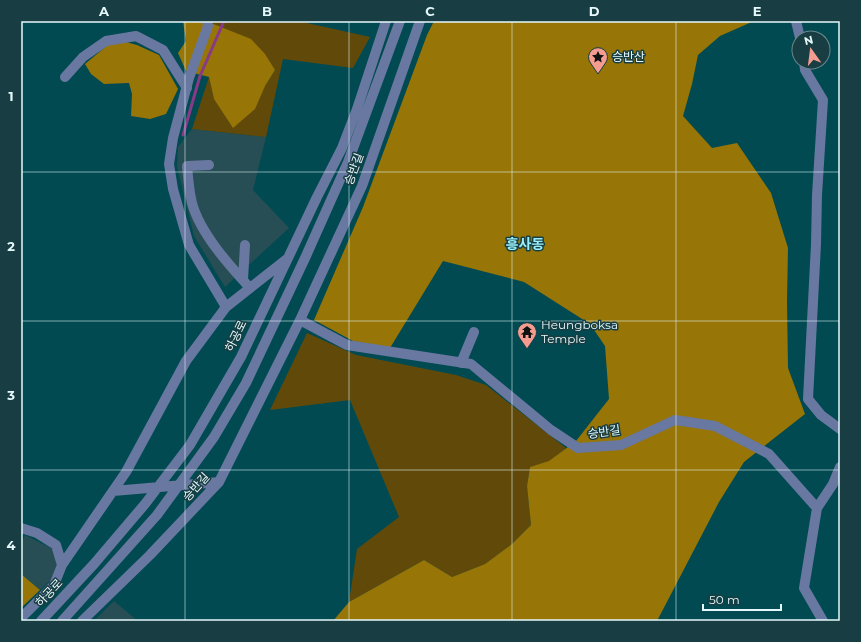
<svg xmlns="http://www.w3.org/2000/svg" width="861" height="642" font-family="Montserrat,'Noto Sans KR',sans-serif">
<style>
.built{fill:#264e54}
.green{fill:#614a09}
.forest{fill:#977506}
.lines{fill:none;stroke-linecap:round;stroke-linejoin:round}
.stream{stroke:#883a88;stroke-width:3}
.minor{stroke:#6878a0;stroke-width:10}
.grid{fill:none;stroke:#e5f9fc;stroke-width:1;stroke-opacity:0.55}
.labels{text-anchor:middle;stroke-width:3;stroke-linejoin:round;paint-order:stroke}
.poi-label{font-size:12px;fill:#e5f9fc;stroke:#183d42;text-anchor:start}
.street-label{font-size:12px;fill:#e5f9fc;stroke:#183d42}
.quarter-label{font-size:14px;font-weight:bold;fill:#98effc;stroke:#183d42}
.neatline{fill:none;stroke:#e5f9fc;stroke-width:1.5}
.grid-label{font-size:13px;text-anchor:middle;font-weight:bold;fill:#e5f9fc}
</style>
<rect width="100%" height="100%" fill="#014a52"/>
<path class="built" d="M 192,129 L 266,137 L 253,190 L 289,228 L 225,287 L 194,236 L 177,167 L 178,147 Z
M 25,535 L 53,549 L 57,564 L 51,580 L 40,590 L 21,574 L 21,544 Z
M 114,601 L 138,621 L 94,621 Z"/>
<path class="green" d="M 206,21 L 298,21 L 370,37 L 353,68 L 283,59 L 266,137 L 192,129 L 209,77 L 214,99 L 265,86 L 275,70 L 230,31 Z
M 307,333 L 356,355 L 456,375 L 486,385 L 566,448 L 549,462 L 530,467 L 527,486 L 531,525 L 512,544 L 485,564 L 452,577 L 424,560 L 349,602 L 357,549 L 399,517 L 350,400 L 270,410 Z"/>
<path class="forest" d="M 183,21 L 206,21 L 251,39 L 265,54 L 275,70 L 265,86 L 255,109 L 233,128 L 214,99 L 209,77 L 186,71 L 178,53 L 186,41 Z
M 434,21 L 754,21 L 720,36 L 698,55 L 692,84 L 683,116 L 712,148 L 737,143 L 771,193 L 788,248 L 787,302 L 788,368 L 805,414 L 744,462 L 719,502 L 657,621 L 333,621 L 349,602 L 424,560 L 452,577 L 485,564 L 512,544 L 531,525 L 527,486 L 530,467 L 549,461 L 576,441 L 609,399 L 605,346 L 590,324 L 524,282 L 443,261 L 390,348 L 353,341 L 314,320 L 363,207 L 427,35 Z
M 115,39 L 137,45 L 159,55 L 178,89 L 166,114 L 150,119 L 131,116 L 132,94 L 129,83 L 104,84 L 91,74 L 85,64 Z
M 21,574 L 40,590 L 21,608 Z"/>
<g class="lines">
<path class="stream" d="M 183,135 L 200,76 L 224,21"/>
<path class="minor" d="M 207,21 L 208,26 L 189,78 L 173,138 L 169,164 L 173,189 L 189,245 L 226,307
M 796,21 L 800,38
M 804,62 L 805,70 L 823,100 L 817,195 L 816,244 L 808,399 L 821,415 L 840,429
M 65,77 L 83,57 L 106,41 L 136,36 L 163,50 L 187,88
M 209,165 L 187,166 C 188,178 189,191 192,203 C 200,233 229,265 250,288
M 243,280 L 245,245
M 300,320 L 347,345 L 471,364 L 551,430 L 578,448 L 621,445 L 675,420 L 715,426 L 769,454 L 817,508 L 804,588 L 823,621
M 461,363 L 474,332
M 113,491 L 219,482
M 817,508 L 833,484 L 840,467
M 21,528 L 37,533 L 56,545 L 62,565
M 21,618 L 54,585 L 62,565 L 126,472 L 186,361 L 226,307 L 287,259
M 41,621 L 94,564 L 145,504 L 190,445 L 241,357 L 317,197 L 342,148 L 357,109 L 386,21
M 62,621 L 157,515 L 214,437 L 246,383 L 306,256 L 348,162 L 400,21
M 82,621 L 150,555 L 219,482 L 300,320 L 362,186 L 420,21"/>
</g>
<path class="grid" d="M 185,21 L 185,621M 349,21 L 349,621M 512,21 L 512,621M 676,21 L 676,621M 21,172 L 840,172M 21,321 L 840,321M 21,470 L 840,470"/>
<defs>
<g id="sight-pin" transform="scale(1)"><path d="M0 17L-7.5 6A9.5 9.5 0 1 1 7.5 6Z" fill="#f59c91" stroke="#183d42"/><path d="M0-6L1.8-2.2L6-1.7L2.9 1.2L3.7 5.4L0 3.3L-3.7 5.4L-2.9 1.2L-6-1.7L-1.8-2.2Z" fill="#111"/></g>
<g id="temple-pin" transform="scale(1)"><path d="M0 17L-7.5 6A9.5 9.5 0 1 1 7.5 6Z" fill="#f59c91" stroke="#183d42"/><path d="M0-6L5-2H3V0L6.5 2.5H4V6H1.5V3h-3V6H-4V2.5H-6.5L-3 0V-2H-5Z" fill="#111"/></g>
</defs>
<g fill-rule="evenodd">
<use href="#sight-pin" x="598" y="57"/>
<use href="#temple-pin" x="527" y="332"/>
</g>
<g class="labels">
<g class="poi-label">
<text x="612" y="61">승반산</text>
<text x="541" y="329">Heungboksa<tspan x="541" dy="14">Temple</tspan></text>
</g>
<g class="street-label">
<text transform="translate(354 169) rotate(-70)" y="4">승반길</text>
<text transform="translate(236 336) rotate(-64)" y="4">하공로</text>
<text transform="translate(604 432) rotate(-8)" y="4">승반길</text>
<text transform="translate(196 487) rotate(-48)" y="4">승반길</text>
<text transform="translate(49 593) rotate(-47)" y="4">하공로</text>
</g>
<g class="quarter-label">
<text x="525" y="249">흥사동</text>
</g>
</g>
<rect width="861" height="642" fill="none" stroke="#183d42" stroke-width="44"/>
<g transform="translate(811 50) rotate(346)"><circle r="19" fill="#183d42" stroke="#6a888c"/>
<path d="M0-3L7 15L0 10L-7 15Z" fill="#f59c91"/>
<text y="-6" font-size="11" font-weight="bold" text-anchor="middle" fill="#e5f9fc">N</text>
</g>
<path d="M703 604v6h78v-6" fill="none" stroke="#e5f9fc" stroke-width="2"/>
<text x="709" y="604" font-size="12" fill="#e5f9fc" stroke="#183d42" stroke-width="3" paint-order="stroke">50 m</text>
<rect x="22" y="22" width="817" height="598" class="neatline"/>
<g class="grid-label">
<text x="104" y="16">A</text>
<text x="267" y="16">B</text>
<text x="430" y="16">C</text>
<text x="594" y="16">D</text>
<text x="757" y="16">E</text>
<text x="11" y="101">1</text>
<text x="11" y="251">2</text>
<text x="11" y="400">3</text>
<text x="11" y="550">4</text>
</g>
</svg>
